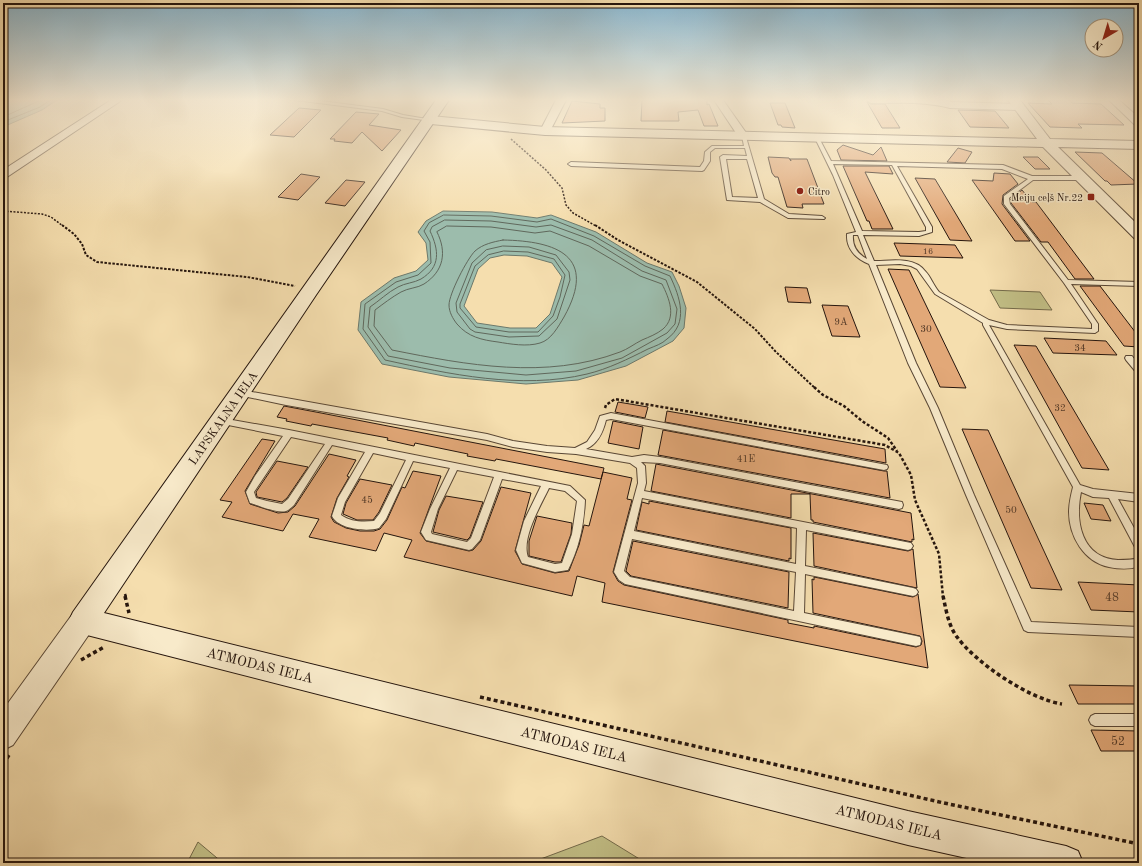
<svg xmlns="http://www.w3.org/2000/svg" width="1142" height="866" font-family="'Old Standard TT',serif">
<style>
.green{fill:#c2bf86;stroke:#746a4a}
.water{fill:#9cbcac;stroke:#6c796c;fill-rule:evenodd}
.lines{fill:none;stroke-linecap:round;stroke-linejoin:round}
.shore{stroke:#60685c;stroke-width:1}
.building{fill:#e2a878;stroke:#25150d}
.service-casing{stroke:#594735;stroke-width:2}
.minor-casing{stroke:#594735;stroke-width:2}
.tertiary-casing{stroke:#594735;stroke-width:2}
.secondary-casing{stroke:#25150d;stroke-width:2}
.path-far3{stroke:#25150d;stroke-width:1.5;stroke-dasharray:2 1.5;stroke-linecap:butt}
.path-far2{stroke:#25150d;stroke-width:2;stroke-dasharray:2.5 1.5;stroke-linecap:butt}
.path-far1{stroke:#25150d;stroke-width:2.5;stroke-dasharray:3 2;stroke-linecap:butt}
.path{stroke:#25150d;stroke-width:3.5;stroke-dasharray:4 3;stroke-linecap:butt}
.service{fill:#f8eaca;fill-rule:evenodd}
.minor{fill:#f8eaca;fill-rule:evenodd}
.tertiary{fill:#f8eaca;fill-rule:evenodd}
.secondary{fill:#f8eaca;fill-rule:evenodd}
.poi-dot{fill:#8f2418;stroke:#f8eaca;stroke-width:1.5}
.labels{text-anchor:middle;stroke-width:3;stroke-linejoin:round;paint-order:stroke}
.far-number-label{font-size:9px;fill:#543a28}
.far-poi-label{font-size:10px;fill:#25150d;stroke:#f8eaca;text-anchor:start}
.number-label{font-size:10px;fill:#543a28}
.street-label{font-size:12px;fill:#25150d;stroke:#f8eaca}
.near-number-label{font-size:12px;fill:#543a28}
.near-street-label{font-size:14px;fill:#25150d;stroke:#f8eaca}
</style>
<rect width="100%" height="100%" fill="#f5deae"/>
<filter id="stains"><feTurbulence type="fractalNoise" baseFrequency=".005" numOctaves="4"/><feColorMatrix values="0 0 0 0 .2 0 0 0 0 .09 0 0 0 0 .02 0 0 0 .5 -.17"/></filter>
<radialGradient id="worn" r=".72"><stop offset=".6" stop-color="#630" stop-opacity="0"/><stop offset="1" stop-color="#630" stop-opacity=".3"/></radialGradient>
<path class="green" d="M 990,290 L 1040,292 L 1052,310 L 1000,308 Z
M 602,836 L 646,863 L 530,863 Z
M 198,842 L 223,863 L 187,863 Z"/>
<path class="water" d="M 3,100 L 57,100 L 42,110 L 3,127 Z
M 443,211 L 492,212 L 537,218 L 551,215 L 596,232 L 647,263 L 672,272 L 679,286 L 686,308 L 684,328 L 673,341 L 626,366 L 578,380 L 526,384 L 449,377 L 382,364 L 358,330 L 361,302 L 394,278 L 416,271 L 428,260 L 426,243 L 418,232 L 426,221 ZM 504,255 L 527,256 L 552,263 L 562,277 L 550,314 L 536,328 L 510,328 L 477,323 L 464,306 L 478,269 L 490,258 Z"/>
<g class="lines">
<path class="shore" d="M 3,117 L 41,100
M 3,122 L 40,107 L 50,100
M 444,215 L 491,216 L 537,222 L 551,219 L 594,236 L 645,266 L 670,276 C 680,297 689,323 667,339 C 662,344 655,346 648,349 C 628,359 608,369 587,374 C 521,390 449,374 385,360 L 363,329 L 365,304 L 396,282 L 418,275 L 431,263 L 430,242 L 424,231 L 429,223 Z
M 445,220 L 491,221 L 536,227 L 551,225 L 592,240 L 642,271 L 666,280 L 677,309 L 675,324 L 667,333 L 622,358 L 576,371 L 526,375 L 450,368 L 388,356 L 368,327 L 370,307 C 379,301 388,292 398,287 C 405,283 414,283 421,279 C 441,267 439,250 430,231 L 432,227 Z
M 447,226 L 491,227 L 535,233 L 550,231 L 589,246 L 640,276 L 662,284 C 669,298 677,317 663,329 C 657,334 649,337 642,340 C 634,344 628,349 620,352 C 546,380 467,365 392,350 L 374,326 L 375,310 C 383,304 392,297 401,292 C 408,288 418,288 424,284 C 444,271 447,252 437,232 Z
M 503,240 C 557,241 598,256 564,317 C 558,327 551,340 540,343 C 527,347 510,344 498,342 C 482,340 468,337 457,324 C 453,319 449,312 449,305 C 449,294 467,259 475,251 C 483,244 493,242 503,240 Z
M 503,246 L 529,247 L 556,255 L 569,272 L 570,280 L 557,319 L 539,336 L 509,337 L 475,332 L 470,329 L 457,312 L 456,303 L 472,263 L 486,250 Z
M 504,251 L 528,252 L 554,259 L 565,275 L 560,297 L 553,316 L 538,332 L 509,332 L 476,327 L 460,308 L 460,304 L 475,266 L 488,255 Z"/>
</g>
<path class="building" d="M 642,100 L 707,100 L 707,105 L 709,104 L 718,126 L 704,126 L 698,110 L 678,112 L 679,121 L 641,121 Z
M 1048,100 L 1070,100 L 1072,103 L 1101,104 L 1124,125 L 1078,124 L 1082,128 L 1050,127 L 1028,103 L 1052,104 Z
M 572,101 L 600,104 L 600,108 L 605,108 L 605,121 L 562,123 Z
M 867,102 L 871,104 L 885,104 L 900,128 L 882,128 Z
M 770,103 L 785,103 L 795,128 L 782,127 L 781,125 L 778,125 Z
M 299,108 L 321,110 L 294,137 L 270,135 Z
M 958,110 L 995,111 L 1009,128 L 970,127 Z
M 356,112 L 379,114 L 369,125 L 401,130 L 382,151 L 362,132 L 352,143 L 334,141 L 335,139 L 330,139 Z
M 843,145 L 873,155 L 881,147 L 887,161 L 841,160 L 837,150 Z
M 958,148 L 972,152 L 965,163 L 947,162 Z
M 1075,152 L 1102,153 L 1138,184 L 1111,185 L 1107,181 L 1105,181 Z
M 768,157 L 789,158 L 791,161 L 790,159 L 807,159 L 824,204 L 802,204 L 803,208 L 787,207 L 778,177 L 775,177 L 772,173 Z
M 1023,157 L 1038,157 L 1050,169 L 1035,169 Z
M 843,166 L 889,166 L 893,174 L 865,172 L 893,229 L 872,229 L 869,221 L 867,221 Z
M 994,173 L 1010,174 L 1018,184 L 1003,195 L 1002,204 L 1030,241 L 1015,241 L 972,180 L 993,181 Z
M 301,174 L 320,177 L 298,200 L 278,197 Z
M 915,178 L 935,179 L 972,241 L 950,240 Z
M 346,180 L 365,182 L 345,206 L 325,203 Z
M 1022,190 L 1032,202 L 1036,202 L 1094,279 L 1075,279 L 1048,242 L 1041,242 L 1011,203 L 1011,199 Z
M 894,243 L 955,245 L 963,258 L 900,256 Z
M 888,269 L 909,270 L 966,388 L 940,387 Z
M 1080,286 L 1100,286 L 1139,337 L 1139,347 L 1124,346 Z
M 785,287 L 807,288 L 811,303 L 788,302 Z
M 822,305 L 848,306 L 860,337 L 832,336 Z
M 1044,338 L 1106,341 L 1117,355 L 1053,353 Z
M 1014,345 L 1036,346 L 1109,470 L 1082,468 Z
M 618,402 L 648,407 L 645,418 L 615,412 Z
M 284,406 L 321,413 L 604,468 L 601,479 L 496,459 L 495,461 L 467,456 L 468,454 L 415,443 L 414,446 L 387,440 L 388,438 L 312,424 L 311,426 L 286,421 L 287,419 L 277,417 Z
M 667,411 L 885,449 L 886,463 L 665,422 Z
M 613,421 L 643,427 L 639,449 L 608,443 Z
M 962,429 L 988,430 L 1062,590 L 1031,588 Z
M 663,430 L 884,471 L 887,471 L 890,498 L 658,455 Z
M 262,439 L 275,441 L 245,491 L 250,504 L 278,513 L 288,512 L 295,506 L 329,454 L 356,460 L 347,476 L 349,477 L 337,498 L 331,517 L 334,522 L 346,528 L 360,531 L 374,531 L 380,529 L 387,520 L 402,487 L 405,488 L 413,471 L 441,476 L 420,533 L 426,541 L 469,551 L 473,550 L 481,541 L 501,487 L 531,493 L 515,551 L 522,564 L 555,573 L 569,571 L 579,545 L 584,525 L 589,526 L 603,472 L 632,478 L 627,499 L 632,500 L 613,572 L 618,581 L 624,585 L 788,620 L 788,623 L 814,628 L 814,626 L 916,647 L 921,645 L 922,641 L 920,636 L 813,613 L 812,579 L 814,580 L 814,577 L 913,597 L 918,594 L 928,668 L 602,602 L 605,583 L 577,576 L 572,596 L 404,557 L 412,540 L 384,533 L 376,551 L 309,537 L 319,519 L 293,514 L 283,531 L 222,517 L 232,502 L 220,500 Z
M 277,461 L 308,467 L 287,498 L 282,502 L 257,497 L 256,492 Z
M 656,464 L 911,513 L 914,540 L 912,539 L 912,542 L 813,522 L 813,520 L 811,520 L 810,494 L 791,494 L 791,518 L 651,491 Z
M 360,479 L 392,485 L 379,512 L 373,520 L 357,520 L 343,514 L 346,503 Z
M 446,496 L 483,502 L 470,537 L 467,540 L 433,532 L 439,510 Z
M 649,501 L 791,528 L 791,559 L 789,558 L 789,561 L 636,530 L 642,502 L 649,504 Z
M 1084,503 L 1103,505 L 1111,521 L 1091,519 Z
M 537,516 L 572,523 L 571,534 L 561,562 L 555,562 L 529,556 L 529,541 Z
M 813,533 L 908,551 L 913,549 L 917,588 L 814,566 Z
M 633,541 L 789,572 L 788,608 L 631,576 L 626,571 Z
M 1078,582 L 1139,585 L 1139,612 L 1091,610 Z
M 1069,685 L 1139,686 L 1139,704 L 1078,704 Z
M 1091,730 L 1139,731 L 1139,751 L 1101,751 Z"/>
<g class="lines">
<g class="service-casing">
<path id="service" d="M 295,100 L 313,100 L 383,109 L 403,115 L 433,120 L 431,121 L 402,117 L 382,111 Z
M 742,136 L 746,137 L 764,199 L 789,214 L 822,216 L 825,218 L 824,219 L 788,218 L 760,202 L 727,200 L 720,157 L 723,155 L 747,156 L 745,148 L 715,148 L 710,152 L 710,161 L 704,170 L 702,171 L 571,166 L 568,164 L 571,162 L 700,167 L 704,161 L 705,152 L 712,146 L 744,146 ZM 726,159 L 747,159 L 758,198 L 732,197 Z
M 815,137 L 819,138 L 831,161 L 1003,165 L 1032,176 L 1082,176 L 1085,178 L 1082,180 L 1033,180 L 1009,198 L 1010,204 L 1068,280 L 1139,282 L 1139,286 L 1071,284 L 1098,324 L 1098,331 L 1095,333 L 1007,329 L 989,325 L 1080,485 L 1093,489 L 1139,494 L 1139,502 L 1118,499 L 1139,537 L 1139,550 L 1136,549 L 1109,498 L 1093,497 L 1081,492 C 1075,521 1081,558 1118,560 C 1125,560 1132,560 1139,558 L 1139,566 C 1129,570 1119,569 1109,567 C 1084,562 1069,536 1069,512 C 1069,503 1071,495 1073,487 L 983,325 L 983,323 L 935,294 L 917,269 L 911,266 L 900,264 L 876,265 L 916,363 L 938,408 L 974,495 L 1031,622 L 1139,627 L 1139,637 L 1028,632 L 1024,630 L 966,495 L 930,408 L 908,363 L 869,264 C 856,259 846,249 847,234 L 856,232 L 833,175 L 815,138 ZM 833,164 L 892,165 L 926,227 L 926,231 L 919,232 L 862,231 ZM 897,166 L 1002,169 L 1028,179 L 1004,196 L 1004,204 L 1064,283 L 1092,324 L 1092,329 L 1007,325 L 989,320 L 939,292 C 933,285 931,277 925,271 C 914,256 890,261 874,261 L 863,235 L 919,236 L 932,232 L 932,227 ZM 853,235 L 858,235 L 867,259 C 858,254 852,247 853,235 Z
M 1126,356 L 1132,356 L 1139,365 L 1139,373 L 1136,372 L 1126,360 L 1125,358 Z
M 241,390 L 487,434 L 513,441 L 547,446 L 575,448 L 587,442 L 595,430 L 600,416 L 611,413 L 887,465 L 888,467 L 887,469 L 884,470 L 611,419 L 606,420 C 603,432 598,444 586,449 L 632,457 L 644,455 L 660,457 L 902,502 L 903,505 L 902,508 L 899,509 L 660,463 L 641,462 L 645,466 L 646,483 L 644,491 L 911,543 L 913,546 L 911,549 L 908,550 L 806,530 L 805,566 L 913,588 L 916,589 L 918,592 L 916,595 L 913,596 L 805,574 L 804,613 L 916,636 L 920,637 L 921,641 L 920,645 L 916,646 L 625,584 L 619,580 L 614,572 L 638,483 L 637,468 L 630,463 L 576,454 L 547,452 L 513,447 L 487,440 L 286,405 L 238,395 L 237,393 ZM 642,498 L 797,528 L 796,564 L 634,531 ZM 632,539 L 796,572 L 794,611 L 630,577 L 624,571 Z
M 221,418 L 289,430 L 570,486 L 585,500 C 584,525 579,548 568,570 L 555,572 L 522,563 L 516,550 L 524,521 L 541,486 L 502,479 L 480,540 L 472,549 L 469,550 L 426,540 L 421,532 L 430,509 L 450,468 L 413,461 L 386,519 L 379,528 C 367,532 338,529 332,516 L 338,498 L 365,452 L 332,445 L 294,505 C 292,507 289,510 286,511 C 278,514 258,505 250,503 L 246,492 L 255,476 L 283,436 L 218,423 L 217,421 ZM 291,437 L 325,444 L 288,499 L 282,504 L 267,501 L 256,498 L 254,492 ZM 373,453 L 406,460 L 380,513 L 374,521 C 362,522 351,522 341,515 L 345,502 ZM 457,470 L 494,477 L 471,538 L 467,542 L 432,534 L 431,532 L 438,509 ZM 549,488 L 565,491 L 577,501 L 572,534 L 562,563 L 555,564 L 528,557 C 521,538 541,505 549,488 Z
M 1095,714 L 1139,714 L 1139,726 L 1095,726 L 1091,724 L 1089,720 L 1091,716 Z"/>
</g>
<g class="minor-casing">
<path id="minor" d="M 111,100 L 122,100 L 7,177 L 3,178 L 3,170 Z
M 556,100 L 566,100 L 549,133 L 541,133 L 540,131 Z
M 714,100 L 723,100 L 749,137 L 748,139 L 740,139 Z
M 867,100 L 946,100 L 951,102 L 1018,104 L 1023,107 L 1018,110 L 950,108 C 924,101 898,103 871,103 Z
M 1109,100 L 1119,100 L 1139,118 L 1139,126 L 1135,125 Z"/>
</g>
<g class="tertiary-casing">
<path id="tertiary" d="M 1008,100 L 1020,100 L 1050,139 L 1139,141 L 1139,149 L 1058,147 L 1139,226 L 1139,240 L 1134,238 L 1043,147 L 545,135 L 431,124 L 427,123 L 425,120 L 427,117 L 431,116 L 545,127 L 1037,139 Z
M 83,608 L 92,612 L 96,621 L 92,630 L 13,745 L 3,750 L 3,710 L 74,612 Z"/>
</g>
<g class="secondary-casing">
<path id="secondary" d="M 436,100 L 449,100 L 316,295 L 104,613 L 908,811 L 1066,846 L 1078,851 L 1083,863 L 989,863 L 908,845 L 83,634 L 73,630 L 69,621 L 73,612 Z"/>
</g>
<path class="path-far3" d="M 511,139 L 546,170 L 562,188 L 566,205 L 573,213 L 596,226
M 3,211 L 42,214 L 51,217 L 63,226"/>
<path class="path-far2" d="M 62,225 L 74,234 L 82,244 L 86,255 L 97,262 L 247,277 L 295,286
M 595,225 L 618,240 L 697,282 L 755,329 L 776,352 L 815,388"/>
<path class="path-far1" d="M 814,387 L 823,395 L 844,406 L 862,421 L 888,438 L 897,451
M 605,408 L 606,405 L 615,399 L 885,445 L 899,453 L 911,475 L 915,500 L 939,554 L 943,597
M 125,594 L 126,597"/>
<path class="path" d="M 125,596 L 129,613
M 943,596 C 946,609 948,625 957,637 C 976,663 1029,699 1062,704
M 81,660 L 104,647
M 480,697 L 944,803 L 1139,844
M 3,764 L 9,755"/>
<use href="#service" class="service"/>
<use href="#minor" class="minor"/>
<use href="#tertiary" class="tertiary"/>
<use href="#secondary" class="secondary"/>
</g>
<linearGradient id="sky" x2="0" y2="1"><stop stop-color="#89b7d0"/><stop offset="0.45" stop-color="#faf0db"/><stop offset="1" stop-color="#faf0db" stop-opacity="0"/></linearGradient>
<rect width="1142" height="222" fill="url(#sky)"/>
<g class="poi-dot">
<circle cx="800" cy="191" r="4"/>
<rect x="1087" y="193" width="8" height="8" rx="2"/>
</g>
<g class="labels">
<g class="far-number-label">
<text x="928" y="254">16</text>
</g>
<g class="far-poi-label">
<text x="808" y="195">Citro</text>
<text x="1083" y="201" text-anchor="end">Meiju ceļš Nr.22</text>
</g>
<g class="number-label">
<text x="841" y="325">9A</text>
<text x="926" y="332">30</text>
<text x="1080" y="351">34</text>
<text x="1060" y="411">32</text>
<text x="746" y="462">41E</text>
<text x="367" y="503">45</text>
<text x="1011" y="513">50</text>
</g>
<g class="street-label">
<text transform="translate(223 418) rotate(-55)" y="4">LAPSKALNA IELA</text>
</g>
<g class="near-number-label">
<text x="1112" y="601">48</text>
<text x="1118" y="745">52</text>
</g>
<g class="near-street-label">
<text transform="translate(260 665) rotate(14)" y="5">ATMODAS IELA</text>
<text transform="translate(574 744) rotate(14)" y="5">ATMODAS IELA</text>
<text transform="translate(889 822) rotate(14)" y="5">ATMODAS IELA</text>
</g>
</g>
<rect width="1142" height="866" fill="none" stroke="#f5deae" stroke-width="16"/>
<rect x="4" y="4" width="1134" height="858" fill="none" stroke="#25150d" stroke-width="2"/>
<rect x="8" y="8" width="1126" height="850" fill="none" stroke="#25150d"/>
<g transform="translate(1104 38) rotate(218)"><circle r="19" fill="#f8eaca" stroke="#a4957e"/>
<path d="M0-3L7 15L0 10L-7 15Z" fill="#8f2418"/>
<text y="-6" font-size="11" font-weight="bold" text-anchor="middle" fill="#25150d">N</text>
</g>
<rect width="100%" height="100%" filter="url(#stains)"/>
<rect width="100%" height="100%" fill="url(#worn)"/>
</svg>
